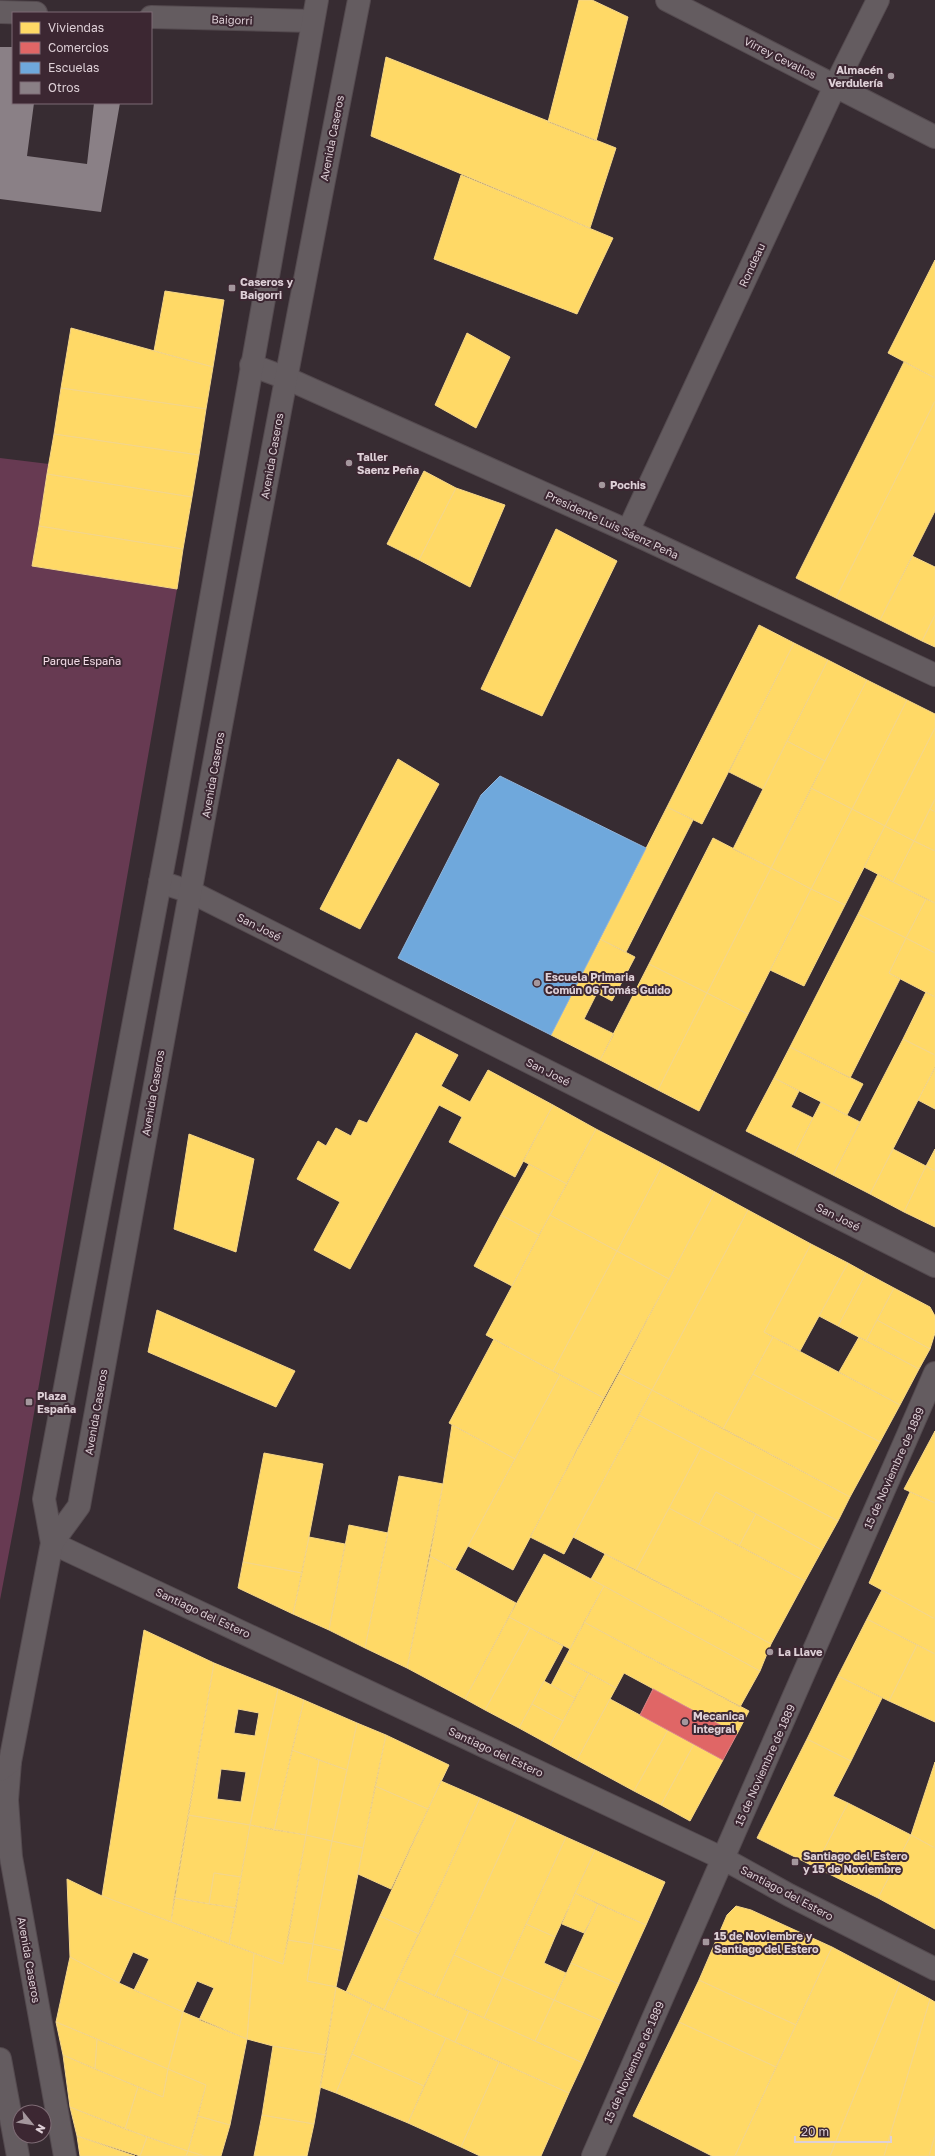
<svg xmlns="http://www.w3.org/2000/svg" width="935" height="2156" font-family="'Golos Text',sans-serif">
<style>
.green{fill:#673a52}
.homes{fill:#ffd966;stroke:#f5d688;fill-rule:evenodd}
.shops{fill:#e06666;stroke:#df8688}
.schools{fill:#6fa8dc;stroke:#90b4da}
.building{fill:#8a8086}
.lines{fill:none;stroke-linecap:round;stroke-linejoin:round}
.minor-casing{stroke:#544a4f;stroke-width:24}
.tertiary-casing{stroke:#544a4f;stroke-width:24}
.secondary-casing{stroke:#544a4f;stroke-width:24}
.minor{stroke:#645c60;stroke-width:22}
.tertiary{stroke:#645c60;stroke-width:22}
.secondary{stroke:#645c60;stroke-width:22}
.poi-dot{fill:#a4979d;stroke:#3c2732;stroke-width:1.5}
.labels{text-anchor:middle;stroke-width:4;stroke-linejoin:round;paint-order:stroke}
.street-label{font-size:11px;fill:#ded0d7;stroke:#3c2732}
.poi-label{font-size:11px;font-weight:bold;fill:#ded0d7;stroke:#3c2732;text-anchor:start}
.park-label{font-size:11px;fill:#f4dde8;stroke:#3c2732}
</style>
<rect width="100%" height="100%" fill="#372c32"/>
<path class="green" d="M 0,458 L 49,464 L 32,566 L 177,589 L 20,1494 L 0,1600 Z"/>
<path class="homes" d="M 579,0 L 592,0 L 628,17 L 596,141 L 548,122 Z
M 386,57 L 616,148 L 590,228 L 371,136 Z
M 461,175 L 613,238 L 577,314 L 434,259 Z
M 935,260 L 935,378 L 888,353 Z
M 165,291 L 224,300 L 213,367 L 154,351 Z
M 71,328 L 213,367 L 206,409 L 61,388 Z
M 467,333 L 510,357 L 476,428 L 435,405 Z
M 904,362 L 935,378 L 935,401 L 836,598 L 796,578 Z
M 61,388 L 206,409 L 199,455 L 54,434 Z
M 935,401 L 935,511 L 880,620 L 836,598 Z
M 54,434 L 199,455 L 192,497 L 47,474 Z
M 424,471 L 456,488 L 419,560 L 387,544 Z
M 47,474 L 192,497 L 183,549 L 39,526 Z
M 456,488 L 505,505 L 470,587 L 419,560 Z
M 39,526 L 183,549 L 177,589 L 32,566 Z
M 556,529 L 617,561 L 542,716 L 481,689 Z
M 912,556 L 935,567 L 935,615 L 922,641 L 880,620 Z
M 935,615 L 935,647 L 922,641 Z
M 759,625 L 794,643 L 702,824 L 667,807 Z
M 794,643 L 828,660 L 763,789 L 729,772 Z
M 828,660 L 867,680 L 825,761 L 787,741 Z
M 867,680 L 907,700 L 852,809 L 811,788 Z
M 907,700 L 935,714 L 935,728 L 885,826 L 852,809 Z
M 935,728 L 935,799 L 914,841 L 885,826 Z
M 787,741 L 825,761 L 771,868 L 733,849 Z
M 398,759 L 439,784 L 360,929 L 320,909 Z
M 811,788 L 852,809 L 811,889 L 771,868 Z
M 935,799 L 935,812 L 930,809 Z
M 667,807 L 693,820 L 626,952 L 600,939 Z
M 852,809 L 885,826 L 845,905 L 811,889 Z
M 930,809 L 935,812 L 935,851 L 914,841 Z
M 885,826 L 914,841 L 893,882 L 864,867 Z
M 713,838 L 771,868 L 707,993 L 649,964 Z
M 914,841 L 935,851 L 935,903 L 893,882 Z
M 771,868 L 811,889 L 748,1014 L 707,993 Z
M 878,874 L 926,899 L 906,938 L 858,914 Z
M 811,889 L 845,905 L 804,986 L 770,970 Z
M 926,899 L 935,903 L 935,953 L 906,938 Z
M 858,914 L 906,938 L 889,973 L 900,979 L 850,1078 L 790,1047 Z
M 906,938 L 935,953 L 935,997 L 889,973 Z
M 600,939 L 635,957 L 612,1001 L 597,993 L 584,1019 L 614,1034 L 600,1060 L 551,1035 Z
M 649,964 L 707,993 L 658,1090 L 600,1060 Z
M 926,992 L 935,997 L 935,1055 L 903,1039 Z
M 707,993 L 748,1014 L 699,1111 L 658,1090 Z
M 416,1033 L 458,1055 L 441,1086 L 470,1102 L 488,1070 L 553,1105 L 515,1177 L 449,1142 L 462,1117 L 439,1105 L 350,1269 L 314,1250 L 340,1202 L 297,1179 L 318,1141 L 326,1146 L 336,1128 L 351,1136 L 359,1120 L 367,1123 Z
M 903,1039 L 935,1055 L 935,1067 L 870,1194 L 833,1175 Z
M 790,1047 L 863,1084 L 847,1115 L 774,1078 Z
M 935,1068 L 935,1109 L 918,1100 Z
M 774,1078 L 799,1091 L 791,1107 L 813,1118 L 794,1155 L 746,1131 Z
M 821,1102 L 860,1122 L 833,1175 L 794,1155 Z
M 553,1105 L 596,1129 L 567,1184 L 523,1161 Z
M 596,1129 L 663,1164 L 617,1251 L 550,1215 Z
M 189,1134 L 254,1159 L 236,1252 L 174,1229 Z
M 893,1149 L 926,1166 L 904,1212 L 870,1194 Z
M 935,1149 L 935,1171 L 926,1166 Z
M 529,1164 L 567,1184 L 539,1235 L 501,1215 Z
M 663,1164 L 715,1192 L 669,1279 L 617,1251 Z
M 926,1166 L 935,1171 L 935,1227 L 904,1212 Z
M 715,1192 L 748,1210 L 652,1390 L 619,1373 Z
M 748,1210 L 811,1244 L 764,1332 L 773,1337 L 723,1429 L 652,1390 Z
M 501,1215 L 539,1235 L 512,1286 L 474,1266 Z
M 550,1215 L 617,1251 L 553,1371 L 486,1335 Z
M 811,1244 L 848,1263 L 800,1351 L 764,1332 Z
M 617,1251 L 669,1279 L 604,1398 L 553,1371 Z
M 848,1263 L 866,1273 L 838,1326 L 819,1316 Z
M 866,1273 L 894,1288 L 866,1341 L 838,1326 Z
M 894,1288 L 930,1307 L 935,1316 L 935,1333 L 930,1349 L 877,1320 Z
M 157,1310 L 295,1371 L 276,1407 L 148,1352 Z
M 877,1320 L 930,1349 L 919,1369 L 866,1341 Z
M 773,1337 L 900,1405 L 880,1442 L 753,1374 Z
M 859,1337 L 919,1369 L 900,1405 L 839,1372 Z
M 494,1339 L 560,1375 L 515,1459 L 449,1423 Z
M 619,1373 L 652,1390 L 564,1554 L 530,1537 Z
M 753,1374 L 880,1442 L 850,1497 L 723,1429 Z
M 560,1375 L 604,1398 L 513,1570 L 468,1546 Z
M 652,1390 L 850,1497 L 838,1521 L 639,1415 Z
M 639,1415 L 701,1448 L 636,1570 L 573,1537 Z
M 452,1425 L 515,1459 L 455,1570 L 430,1556 L 443,1484 Z
M 935,1431 L 935,1503 L 904,1489 Z
M 701,1448 L 838,1521 L 822,1550 L 716,1492 L 699,1524 L 669,1508 Z
M 264,1453 L 323,1464 L 302,1573 L 243,1562 Z
M 399,1476 L 443,1484 L 407,1668 L 365,1648 Z
M 716,1492 L 756,1514 L 739,1546 L 699,1524 Z
M 910,1492 L 935,1503 L 935,1619 L 869,1583 Z
M 669,1508 L 805,1581 L 771,1644 L 636,1570 Z
M 756,1514 L 822,1550 L 805,1581 L 739,1546 Z
M 349,1525 L 388,1533 L 365,1648 L 329,1630 Z
M 309,1537 L 345,1544 L 329,1630 L 293,1614 Z
M 544,1554 L 604,1586 L 570,1649 L 509,1617 Z
M 605,1554 L 771,1644 L 760,1671 L 591,1579 Z
M 430,1556 L 516,1603 L 465,1699 L 407,1668 Z
M 243,1562 L 302,1573 L 293,1614 L 238,1588 Z
M 604,1586 L 760,1671 L 740,1707 L 584,1622 Z
M 882,1590 L 935,1619 L 935,1654 L 867,1619 Z
M 509,1617 L 530,1628 L 485,1710 L 465,1699 Z
M 867,1619 L 917,1645 L 889,1701 L 838,1676 Z
M 584,1622 L 749,1711 L 737,1734 L 624,1673 L 616,1688 L 564,1660 Z
M 530,1628 L 563,1646 L 519,1728 L 485,1710 Z
M 144,1630 L 214,1663 L 171,1922 L 102,1896 Z
M 917,1645 L 935,1654 L 935,1722 L 889,1701 Z
M 564,1660 L 589,1673 L 575,1698 L 551,1685 Z
M 214,1663 L 278,1689 L 250,1825 L 188,1815 ZM 238,1709 L 259,1713 L 255,1736 L 234,1733 ZM 221,1769 L 246,1772 L 241,1802 L 217,1799 Z
M 589,1673 L 616,1688 L 577,1760 L 550,1745 Z
M 838,1676 L 882,1698 L 851,1761 L 807,1739 Z
M 544,1681 L 575,1698 L 563,1721 L 532,1704 Z
M 278,1689 L 304,1700 L 274,1830 L 250,1825 Z
M 610,1699 L 668,1730 L 634,1791 L 577,1760 Z
M 304,1700 L 357,1723 L 347,1770 L 292,1750 Z
M 532,1704 L 563,1721 L 550,1745 L 519,1728 Z
M 357,1723 L 386,1735 L 363,1848 L 332,1841 Z
M 668,1730 L 694,1744 L 661,1805 L 634,1791 Z
M 386,1735 L 449,1765 L 428,1809 L 375,1786 Z
M 807,1739 L 851,1761 L 833,1796 L 848,1803 L 815,1867 L 757,1838 Z
M 694,1744 L 723,1760 L 690,1821 L 661,1805 Z
M 292,1750 L 319,1760 L 306,1835 L 274,1830 Z
M 319,1760 L 347,1770 L 332,1841 L 306,1835 Z
M 935,1762 L 935,1848 L 911,1835 Z
M 441,1781 L 480,1798 L 419,1934 L 380,1916 Z
M 375,1786 L 428,1809 L 391,1889 L 358,1874 Z
M 480,1798 L 518,1815 L 435,1996 L 398,1979 Z
M 848,1803 L 911,1835 L 878,1898 L 815,1867 Z
M 188,1815 L 250,1825 L 241,1877 L 214,1873 L 209,1904 L 174,1898 Z
M 518,1815 L 566,1837 L 502,1977 L 454,1955 Z
M 250,1825 L 306,1835 L 283,1964 L 229,1944 Z
M 306,1835 L 332,1841 L 313,1944 L 288,1940 Z
M 911,1835 L 935,1848 L 935,1929 L 878,1898 Z
M 566,1837 L 595,1850 L 555,1937 L 526,1924 Z
M 332,1841 L 363,1848 L 343,1951 L 313,1944 Z
M 595,1850 L 665,1882 L 646,1925 L 575,1893 Z
M 214,1873 L 241,1877 L 236,1908 L 209,1904 Z
M 67,1879 L 102,1896 L 254,1953 L 247,2039 L 199,2020 L 214,1988 L 197,1981 L 183,2012 L 134,1990 L 149,1959 L 133,1952 L 119,1983 L 70,1957 Z
M 575,1893 L 598,1904 L 584,1933 L 562,1924 Z
M 174,1898 L 236,1908 L 229,1944 L 171,1922 Z
M 598,1904 L 646,1925 L 619,1984 L 571,1963 Z
M 736,1906 L 751,1910 L 832,1947 L 796,2025 L 699,1980 L 727,1915 Z
M 380,1916 L 419,1934 L 384,2010 L 346,1992 Z
M 526,1924 L 555,1937 L 544,1963 L 566,1973 L 554,2000 L 502,1977 Z
M 288,1940 L 313,1944 L 307,1981 L 336,1987 L 326,2055 L 273,2046 L 247,2039 L 254,1953 L 283,1964 Z
M 313,1944 L 343,1951 L 336,1987 L 307,1981 Z
M 832,1947 L 900,1983 L 830,2156 L 735,2156 Z
M 454,1955 L 502,1977 L 484,2018 L 435,1996 Z
M 70,1957 L 119,1983 L 183,2012 L 168,2069 L 56,2022 Z
M 571,1963 L 619,1984 L 602,2021 L 554,2000 Z
M 502,1977 L 554,2000 L 535,2041 L 484,2018 Z
M 398,1979 L 469,2011 L 455,2042 L 384,2010 Z
M 699,1980 L 796,2025 L 776,2067 L 679,2022 Z
M 900,1983 L 930,1999 L 884,2156 L 830,2156 Z
M 336,1987 L 372,2004 L 336,2093 L 320,2087 Z
M 930,1999 L 935,2002 L 935,2135 L 929,2156 L 884,2156 Z
M 554,2000 L 602,2021 L 583,2063 L 535,2041 Z
M 372,2004 L 446,2038 L 424,2086 L 352,2054 Z
M 469,2011 L 583,2063 L 569,2093 L 455,2042 Z
M 183,2012 L 247,2039 L 230,2125 L 198,2116 L 206,2085 L 168,2069 Z
M 56,2022 L 97,2039 L 95,2069 L 63,2055 Z
M 679,2022 L 776,2067 L 735,2156 L 712,2156 L 633,2116 Z
M 446,2038 L 499,2062 L 461,2147 L 408,2123 Z
M 97,2039 L 168,2069 L 163,2097 L 95,2069 Z
M 273,2046 L 326,2055 L 314,2124 L 262,2115 Z
M 352,2054 L 424,2086 L 408,2123 L 336,2093 Z
M 63,2055 L 138,2087 L 125,2129 L 70,2107 Z
M 499,2062 L 569,2093 L 541,2156 L 480,2156 L 461,2147 Z
M 168,2069 L 206,2085 L 188,2151 L 125,2129 L 138,2087 L 163,2097 Z
M 70,2107 L 147,2137 L 140,2156 L 77,2136 Z
M 262,2115 L 314,2124 L 307,2156 L 254,2156 Z
M 198,2116 L 230,2125 L 221,2156 L 204,2156 L 188,2151 Z
M 935,2135 L 935,2156 L 929,2156 Z
M 77,2136 L 135,2156 L 80,2156 Z
M 147,2137 L 188,2151 L 186,2156 L 140,2156 Z
M 188,2151 L 204,2156 L 186,2156 Z"/>
<path class="shops" d="M 653,1689 L 737,1734 L 723,1760 L 640,1715 Z"/>
<path class="schools" d="M 500,776 L 646,848 L 551,1035 L 398,958 L 481,795 Z"/>
<path class="building" d="M 0,47 L 13,47 L 13,103 L 34,103 L 27,156 L 87,164 L 94,103 L 120,103 L 101,212 L 0,199 Z"/>
<g class="lines">
<g class="minor-casing">
<path id="minor" d="M 667,0 L 935,137
M 0,12 L 36,13
M 151,17 L 312,21
M 251,365 L 286,378 L 628,531 L 935,675
M 628,531 L 835,86 L 878,0
M 160,882 L 191,892 L 935,1266
M 52,1543 L 724,1859 L 789,1895 L 935,1969
M 593,2156 L 935,1373"/>
</g>
<g class="tertiary-casing">
<path id="tertiary" d="M 10,1762 L 7,1800 L 11,1857 L 65,2156
M 0,2059 L 18,2156"/>
</g>
<g class="secondary-casing">
<path id="secondary" d="M 52,1543 L 79,1506 C 169,1003 261,501 359,0
M 0,1770 L 10,1762 L 52,1543 L 44,1499 L 169,835 L 317,0"/>
</g>
<use href="#minor" class="minor"/>
<use href="#tertiary" class="tertiary"/>
<use href="#secondary" class="secondary"/>
</g>
<g class="poi-dot">
<circle cx="891" cy="76" r="4"/>
<rect x="228" y="284" width="8" height="8" rx="2"/>
<circle cx="349" cy="463" r="4"/>
<circle cx="602" cy="485" r="4"/>
<circle cx="537" cy="983" r="4"/>
<rect x="25" y="1398" width="8" height="8" rx="2"/>
<circle cx="770" cy="1652" r="4"/>
<circle cx="685" cy="1722" r="4"/>
<rect x="791" y="1858" width="8" height="8" rx="2"/>
<rect x="702" y="1938" width="8" height="8" rx="2"/>
</g>
<g class="labels">
<g class="street-label">
<text transform="translate(232 20) rotate(2)" y="4">Baigorri</text>
<text transform="translate(780 58) rotate(27)" y="4">Virrey Cevallos</text>
<text transform="translate(332 138) rotate(-79)" y="4">Avenida Caseros</text>
<text transform="translate(752 265) rotate(-65)" y="4">Rondeau</text>
<text transform="translate(272 456) rotate(-80)" y="4">Avenida Caseros</text>
<text transform="translate(612 525) rotate(25)" y="4">Presidente Luis Sáenz Peña</text>
<text transform="translate(213 775) rotate(-80)" y="4">Avenida Caseros</text>
<text transform="translate(259 927) rotate(27)" y="4">San José</text>
<text transform="translate(548 1072) rotate(27)" y="4">San José</text>
<text transform="translate(153 1093) rotate(-80)" y="4">Avenida Caseros</text>
<text transform="translate(838 1217) rotate(27)" y="4">San José</text>
<text transform="translate(96 1412) rotate(-80)" y="4">Avenida Caseros</text>
<text transform="translate(894 1468) rotate(-66)" y="4">15 de Noviembre de 1889</text>
<text transform="translate(203 1613) rotate(25)" y="4">Santiago del Estero</text>
<text transform="translate(496 1752) rotate(25)" y="4">Santiago del Estero</text>
<text transform="translate(765 1765) rotate(-66)" y="4">15 de Noviembre de 1889</text>
<text transform="translate(787 1893) rotate(28)" y="4">Santiago del Estero</text>
<text transform="translate(29 1960) rotate(80)" y="4">Avenida Caseros</text>
<text transform="translate(634 2062) rotate(-66)" y="4">15 de Noviembre de 1889</text>
</g>
<g class="poi-label">
<text x="883" y="74" text-anchor="end">Almacén<tspan x="883" dy="13">Verdulería</tspan></text>
<text x="240" y="286">Caseros y<tspan x="240" dy="13">Baigorri</tspan></text>
<text x="357" y="461">Taller<tspan x="357" dy="13">Saenz Peña</tspan></text>
<text x="610" y="489">Pochis</text>
<text x="545" y="981">Escuela Primaria<tspan x="545" dy="13">Común 06 Tomás Guido</tspan></text>
<text x="37" y="1400">Plaza<tspan x="37" dy="13">España</tspan></text>
<text x="778" y="1656">La Llave</text>
<text x="693" y="1720">Mecanica<tspan x="693" dy="13">Integral</tspan></text>
<text x="803" y="1860">Santiago del Estero<tspan x="803" dy="13">y 15 de Noviembre</tspan></text>
<text x="714" y="1940">15 de Noviembre y<tspan x="714" dy="13">Santiago del Estero</tspan></text>
</g>
<g class="park-label">
<text x="82" y="665">Parque España</text>
</g>
</g>
<rect x="12" y="12" width="140" height="92" fill="#3c2732" stroke="#7d6b74"/>
<rect x="20" y="22" width="20" height="12" fill="#ffd966" stroke="#7d6b74"/>
<text x="48" y="32" font-size="12" fill="#ded0d7">Viviendas</text>
<rect x="20" y="42" width="20" height="12" fill="#e06666" stroke="#7d6b74"/>
<text x="48" y="52" font-size="12" fill="#ded0d7">Comercios</text>
<rect x="20" y="62" width="20" height="12" fill="#6fa8dc" stroke="#7d6b74"/>
<text x="48" y="72" font-size="12" fill="#ded0d7">Escuelas</text>
<rect x="20" y="82" width="20" height="12" fill="#8a8086" stroke="#7d6b74"/>
<text x="48" y="92" font-size="12" fill="#ded0d7">Otros</text>
<g transform="translate(32 2124) rotate(120)"><circle r="19" fill="#3c2732" stroke="#7d6b74"/>
<path d="M0-3L7 15L0 10L-7 15Z" fill="#a4979d"/>
<text y="-6" font-size="11" font-weight="bold" text-anchor="middle" fill="#ded0d7">N</text>
</g>
<path d="M795 2136v6h96v-6" fill="none" stroke="#ded0d7" stroke-width="2"/>
<text x="801" y="2136" font-size="12" fill="#ded0d7" stroke="#3c2732" stroke-width="3" paint-order="stroke">20 m</text>
</svg>
